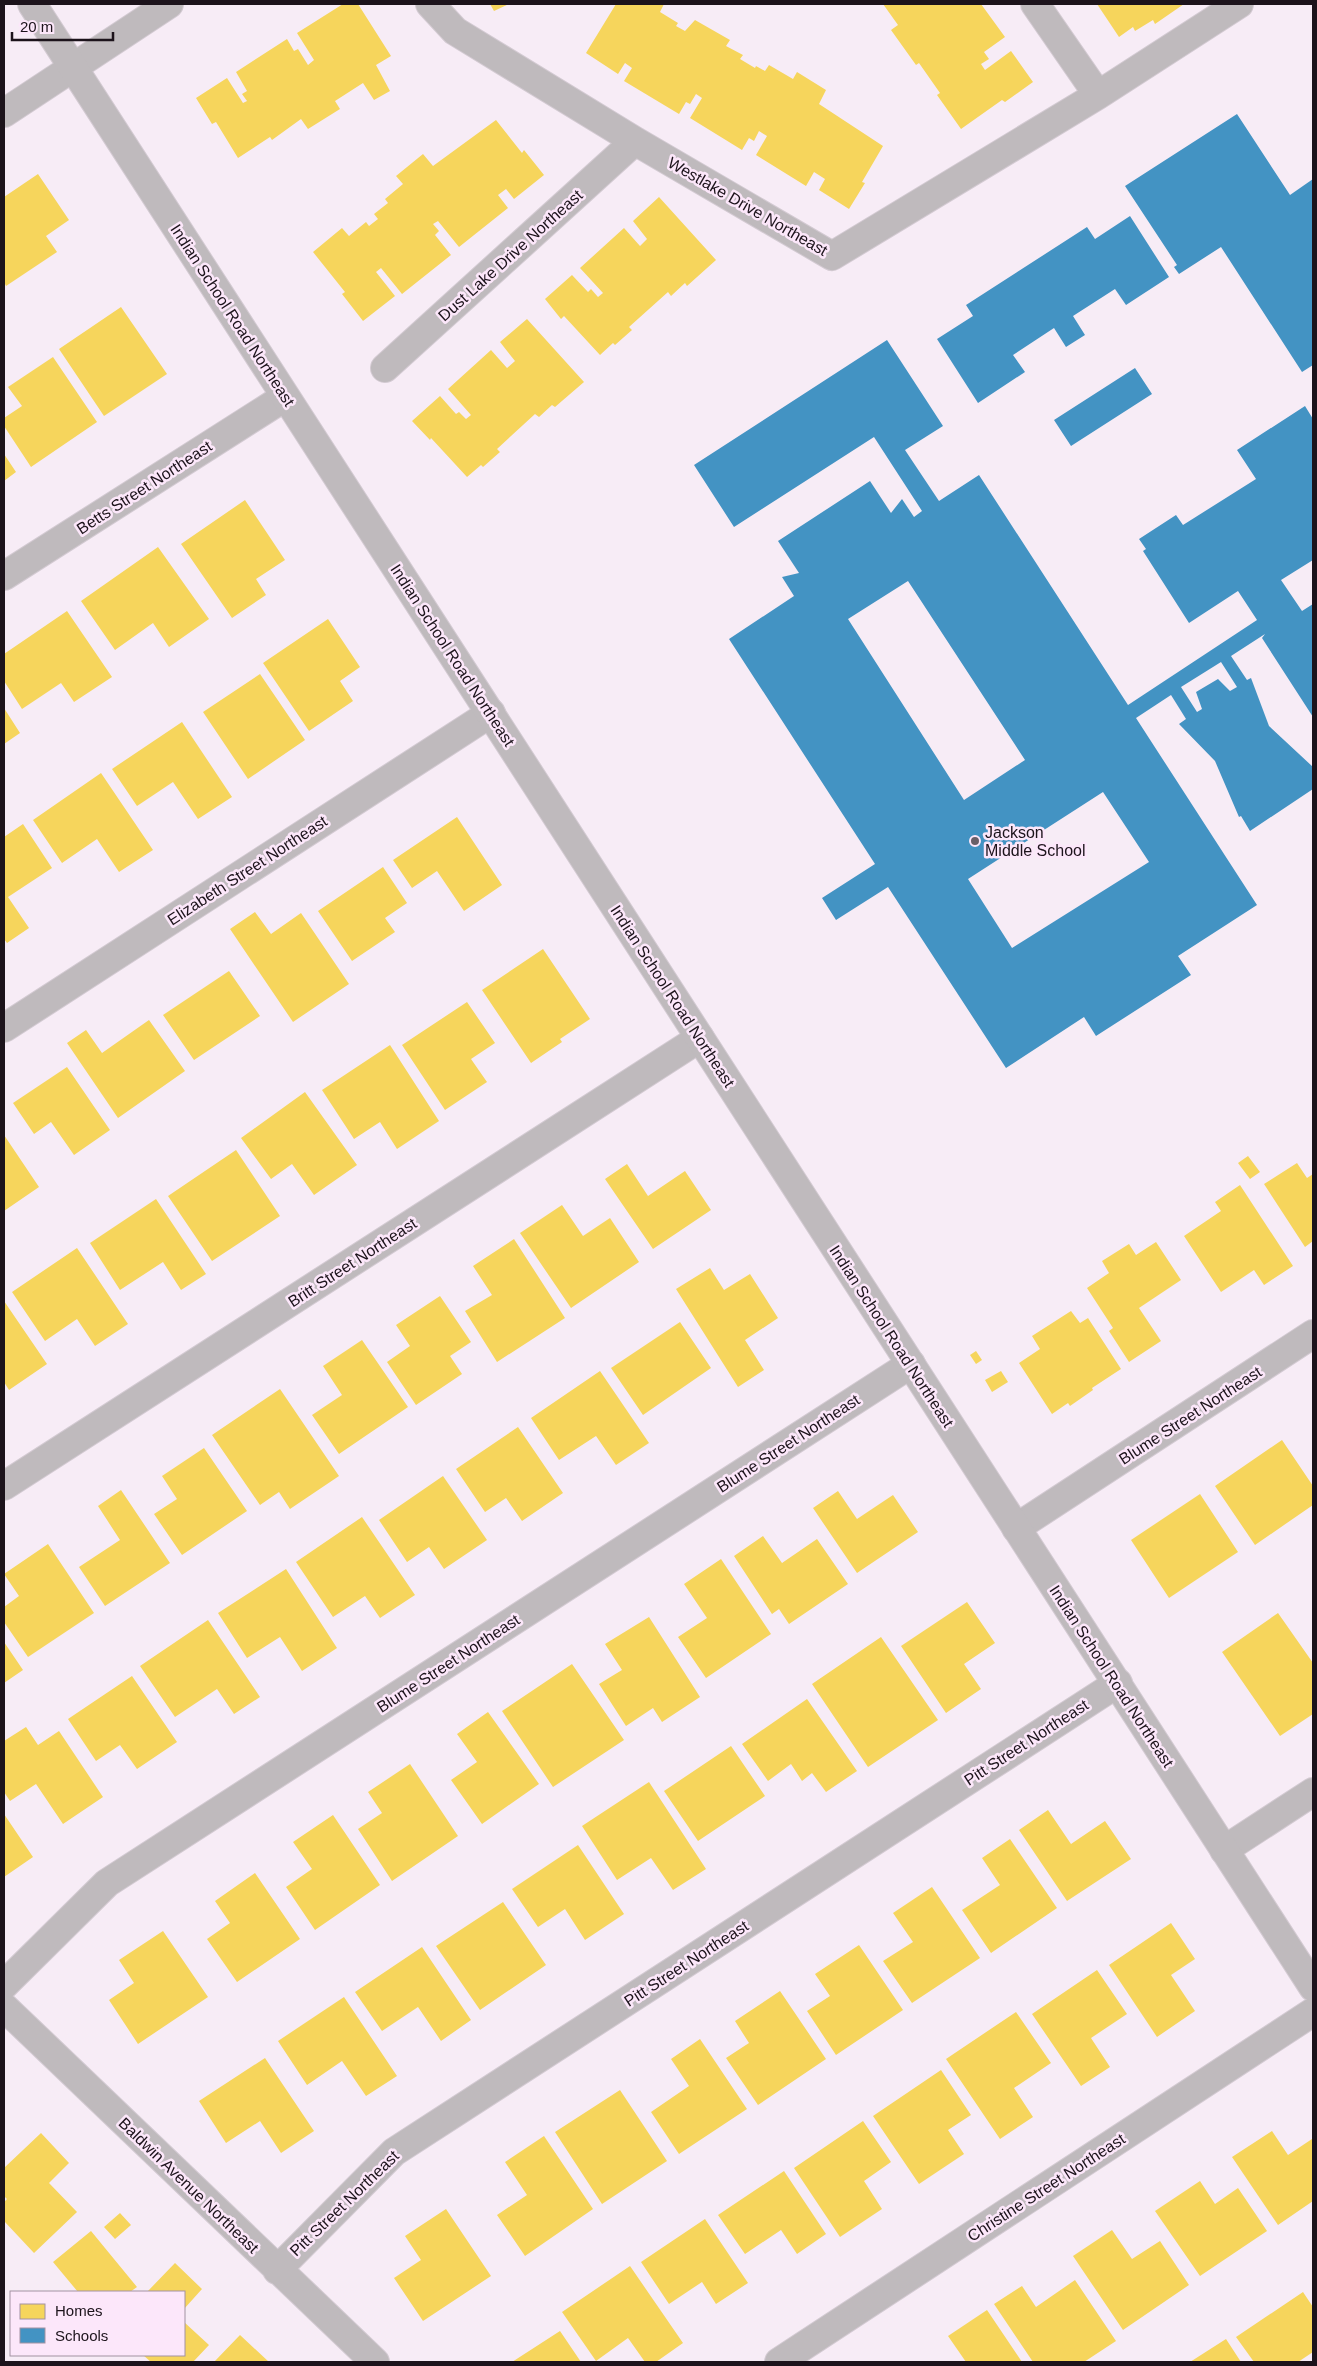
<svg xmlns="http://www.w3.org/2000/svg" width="1317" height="2366" font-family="Arial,sans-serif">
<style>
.homes{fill:#f6d55c}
.schools{fill:#4393c3;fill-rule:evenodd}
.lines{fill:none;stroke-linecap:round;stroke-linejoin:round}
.minor-casing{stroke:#d3cad2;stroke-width:30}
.tertiary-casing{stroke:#d3cad2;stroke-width:30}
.minor{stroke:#bfbabd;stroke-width:28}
.tertiary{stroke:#bfbabd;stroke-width:28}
.poi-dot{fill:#695f68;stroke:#fce7fa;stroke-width:2}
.labels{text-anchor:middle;stroke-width:5;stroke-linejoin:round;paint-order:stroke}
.street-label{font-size:16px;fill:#1c131b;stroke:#fce7fa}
.poi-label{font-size:16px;fill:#1c131b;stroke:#fce7fa;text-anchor:start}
</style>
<rect width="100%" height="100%" fill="#f7ecf6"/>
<path class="homes" d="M 343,4 L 358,4 L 391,56 L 376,65 L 390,91 L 374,100 L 363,83 L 335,101 L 340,109 L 308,129 L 301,119 L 272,140 L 270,137 L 238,158 L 216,122 L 212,124 L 196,98 L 227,78 L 243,103 L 247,101 L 242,94 L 247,91 L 236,72 L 287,39 L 294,51 L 298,49 L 308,65 L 314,60 L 297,33 Z
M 490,4 L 509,4 L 494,11 Z
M 616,4 L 664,4 L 660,12 L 678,23 L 676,26 L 685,31 L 695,20 L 730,40 L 726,46 L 743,55 L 740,59 L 755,68 L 756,66 L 765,71 L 769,65 L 793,79 L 797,72 L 826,90 L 819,104 L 883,146 L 862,182 L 865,183 L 849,209 L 819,190 L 825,179 L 814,172 L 806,186 L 756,155 L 767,136 L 759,131 L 754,141 L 749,138 L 742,150 L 690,118 L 702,98 L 696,94 L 690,104 L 686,102 L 679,114 L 624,81 L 632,68 L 625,63 L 618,74 L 586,53 Z
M 883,4 L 981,4 L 1005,37 L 984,52 L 989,59 L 981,64 L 985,70 L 1011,51 L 1033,82 L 1005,102 L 1002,100 L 961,129 L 937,95 L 940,93 L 919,63 L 916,65 L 891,30 L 898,25 Z
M 1097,4 L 1184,4 L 1155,24 L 1153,20 L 1135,31 L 1133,27 L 1119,37 Z
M 496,120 L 522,153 L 524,150 L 544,175 L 514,199 L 506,189 L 498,195 L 508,208 L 459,247 L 438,221 L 433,224 L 439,231 L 435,235 L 451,255 L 402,294 L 381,268 L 376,272 L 395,296 L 363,321 L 342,294 L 345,292 L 313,252 L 342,228 L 349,236 L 366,222 L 369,226 L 378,219 L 374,214 L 388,203 L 385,199 L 403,184 L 396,176 L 423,154 L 433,166 Z
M 38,174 L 69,220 L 46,236 L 57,252 L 6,286 L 4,282 L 4,197 Z
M 659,197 L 716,260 L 687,286 L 685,283 L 671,296 L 668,292 L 629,327 L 632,330 L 615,345 L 613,343 L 600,355 L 564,316 L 561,319 L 545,299 L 572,275 L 588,292 L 591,289 L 598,297 L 603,293 L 580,268 L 624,228 L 640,246 L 647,239 L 633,221 Z
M 121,307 L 167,374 L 104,416 L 59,349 Z
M 527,319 L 584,382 L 555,407 L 552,405 L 539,417 L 535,414 L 497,449 L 500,452 L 483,467 L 481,465 L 467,477 L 431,438 L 430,440 L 412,421 L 440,396 L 456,414 L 459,412 L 466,419 L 471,415 L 448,389 L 491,350 L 507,368 L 515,361 L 500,342 Z
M 53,357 L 97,422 L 31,467 L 4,426 L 4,418 L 22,406 L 8,387 Z
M 4,454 L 16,472 L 4,481 Z
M 245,500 L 285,560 L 256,579 L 266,595 L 232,618 L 181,544 Z
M 158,547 L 209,619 L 169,647 L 153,623 L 115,650 L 81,601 Z
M 67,611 L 112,677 L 74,702 L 61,683 L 22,709 L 4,681 L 4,654 Z
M 328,619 L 360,667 L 340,681 L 353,701 L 309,731 L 263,663 Z
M 260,674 L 305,740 L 248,779 L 203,712 Z
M 4,708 L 20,733 L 4,744 Z
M 182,722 L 232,797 L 198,819 L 173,782 L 137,806 L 112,769 Z
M 101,773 L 153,850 L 119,872 L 97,839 L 62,863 L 33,820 Z
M 457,817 L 502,885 L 464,911 L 437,871 L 412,888 L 393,860 Z
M 23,824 L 52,868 L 8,897 L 29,928 L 7,943 L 4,939 L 4,837 Z
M 383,867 L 407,903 L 385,918 L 395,932 L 352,961 L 318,911 Z
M 255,912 L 271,934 L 301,913 L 349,984 L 293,1022 L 230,929 Z
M 543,949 L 590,1019 L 560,1039 L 562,1042 L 531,1063 L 482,990 Z
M 229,971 L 260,1016 L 194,1060 L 163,1015 Z
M 467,1002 L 495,1043 L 471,1059 L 487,1082 L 445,1110 L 402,1045 Z
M 149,1020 L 185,1071 L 118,1118 L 67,1043 L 86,1030 L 102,1053 Z
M 390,1045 L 439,1121 L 397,1149 L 380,1122 L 354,1139 L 322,1090 Z
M 67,1067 L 110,1130 L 74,1155 L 51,1122 L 34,1134 L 13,1103 Z
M 305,1092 L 357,1165 L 314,1195 L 292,1164 L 271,1179 L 241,1138 Z
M 4,1135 L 39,1187 L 4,1211 Z
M 236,1150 L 280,1216 L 212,1261 L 168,1196 Z
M 1248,1156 L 1260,1172 L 1250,1179 L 1238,1163 Z
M 1297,1163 L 1307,1178 L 1313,1174 L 1313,1241 L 1305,1247 L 1264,1184 Z
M 627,1164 L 648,1196 L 685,1171 L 711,1210 L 653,1249 L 605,1179 Z
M 1240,1185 L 1293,1266 L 1264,1285 L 1254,1270 L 1221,1292 L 1184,1236 L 1221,1211 L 1215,1202 Z
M 156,1199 L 206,1274 L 181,1290 L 163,1262 L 120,1290 L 90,1243 Z
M 562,1205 L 583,1236 L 610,1218 L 639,1262 L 571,1308 L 520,1233 Z
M 514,1239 L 565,1318 L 497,1362 L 465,1311 L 492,1295 L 473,1266 Z
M 1156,1242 L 1181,1280 L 1139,1308 L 1161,1341 L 1129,1362 L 1109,1331 L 1113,1328 L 1087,1288 L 1109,1273 L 1102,1261 L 1129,1244 L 1136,1255 Z
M 77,1248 L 128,1324 L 95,1346 L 77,1319 L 45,1341 L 12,1292 Z
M 710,1268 L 724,1290 L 750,1274 L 778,1318 L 745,1340 L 764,1370 L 738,1387 L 676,1289 Z
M 440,1296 L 471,1342 L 450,1356 L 462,1374 L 416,1405 L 387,1362 L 410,1346 L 396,1325 Z
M 4,1301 L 47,1364 L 9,1390 L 4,1382 Z
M 1071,1311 L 1080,1323 L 1088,1318 L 1121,1369 L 1092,1388 L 1093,1390 L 1070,1406 L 1068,1403 L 1052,1414 L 1019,1363 L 1040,1349 L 1032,1336 Z
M 680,1322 L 711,1368 L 643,1415 L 611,1368 Z
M 362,1340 L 408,1407 L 339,1454 L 312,1415 L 342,1395 L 323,1366 Z
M 976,1351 L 982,1360 L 976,1364 L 970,1355 Z
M 600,1371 L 649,1443 L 616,1465 L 596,1436 L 559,1460 L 531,1418 Z
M 1001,1371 L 1008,1382 L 992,1392 L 985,1380 Z
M 280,1389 L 339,1476 L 290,1509 L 279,1492 L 260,1505 L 212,1435 Z
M 518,1427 L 563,1493 L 522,1521 L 506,1498 L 485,1512 L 456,1469 Z
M 1282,1440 L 1313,1486 L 1313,1505 L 1255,1545 L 1215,1486 Z
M 204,1448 L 247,1511 L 182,1555 L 154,1514 L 177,1499 L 162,1476 Z
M 443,1476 L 487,1540 L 444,1569 L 429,1547 L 407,1562 L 379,1520 Z
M 121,1490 L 170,1563 L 105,1606 L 79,1567 L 120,1540 L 98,1506 Z
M 838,1491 L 857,1519 L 893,1495 L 918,1532 L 857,1573 L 813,1508 Z
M 1200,1494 L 1238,1552 L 1169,1598 L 1131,1540 Z
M 362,1517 L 415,1595 L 380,1618 L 365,1596 L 333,1617 L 296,1562 Z
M 763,1536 L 782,1563 L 817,1539 L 848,1584 L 789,1624 L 779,1609 L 772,1614 L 734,1556 Z
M 48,1544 L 94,1613 L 28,1657 L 4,1622 L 4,1607 L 19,1596 L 4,1574 Z
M 721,1559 L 771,1634 L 706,1678 L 678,1637 L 707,1618 L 684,1584 Z
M 286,1569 L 337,1648 L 302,1671 L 280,1637 L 247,1658 L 218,1613 Z
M 967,1602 L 995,1643 L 964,1664 L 981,1689 L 946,1713 L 901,1646 Z
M 1278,1613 L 1313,1663 L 1313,1714 L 1280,1736 L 1222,1652 Z
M 649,1617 L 700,1697 L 662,1722 L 653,1708 L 626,1726 L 599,1684 L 622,1670 L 605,1644 Z
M 208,1620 L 260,1697 L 234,1714 L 217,1689 L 175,1717 L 140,1666 Z
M 881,1637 L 938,1720 L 868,1767 L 812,1684 Z
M 4,1642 L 23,1670 L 4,1683 Z
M 572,1664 L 624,1740 L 553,1787 L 502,1711 Z
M 132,1676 L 177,1742 L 137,1769 L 120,1745 L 96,1761 L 68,1719 Z
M 807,1699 L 857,1771 L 826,1792 L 812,1773 L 802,1781 L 791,1764 L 768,1781 L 742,1744 Z
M 488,1712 L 539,1784 L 482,1824 L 451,1780 L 477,1762 L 457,1734 Z
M 26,1727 L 38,1745 L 59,1731 L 103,1797 L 63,1824 L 36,1784 L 10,1801 L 4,1792 L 4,1741 Z
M 731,1746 L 765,1796 L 698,1841 L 664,1791 Z
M 410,1764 L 458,1836 L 392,1881 L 358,1829 L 382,1813 L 368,1792 Z
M 649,1782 L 706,1869 L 673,1890 L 651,1858 L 617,1880 L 582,1826 Z
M 1048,1810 L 1071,1844 L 1105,1821 L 1131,1859 L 1067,1901 L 1019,1830 Z
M 4,1814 L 33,1857 L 4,1877 Z
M 333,1815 L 380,1885 L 315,1930 L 286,1887 L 312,1869 L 293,1842 Z
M 1010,1839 L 1057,1908 L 991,1953 L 962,1910 L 1000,1885 L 982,1858 Z
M 578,1845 L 624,1914 L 585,1940 L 565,1909 L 538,1927 L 512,1889 Z
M 255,1873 L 300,1939 L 237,1982 L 207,1939 L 230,1923 L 215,1901 Z
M 932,1887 L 980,1958 L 912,2003 L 883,1961 L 913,1942 L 893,1913 Z
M 503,1902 L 546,1965 L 480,2010 L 436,1946 Z
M 1171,1923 L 1195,1959 L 1171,1975 L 1195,2011 L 1157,2037 L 1109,1965 Z
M 163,1931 L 208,1997 L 138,2044 L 109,2000 L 134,1983 L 119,1960 Z
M 859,1945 L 903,2010 L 836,2055 L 807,2011 L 830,1996 L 815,1974 Z
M 422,1947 L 471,2020 L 441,2041 L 418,2007 L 382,2031 L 355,1992 Z
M 1097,1970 L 1127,2014 L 1091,2038 L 1110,2067 L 1081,2086 L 1032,2014 Z
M 780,1991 L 826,2059 L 758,2105 L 726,2058 L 749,2043 L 735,2021 Z
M 344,1997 L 397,2076 L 366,2096 L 342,2061 L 307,2085 L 278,2041 Z
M 1016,2012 L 1051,2063 L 1014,2088 L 1033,2117 L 1000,2139 L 946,2059 Z
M 700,2039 L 747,2109 L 679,2154 L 651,2112 L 689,2086 L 671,2059 Z
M 265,2058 L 314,2131 L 281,2153 L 260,2121 L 226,2143 L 199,2101 Z
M 941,2070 L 971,2115 L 948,2130 L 964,2154 L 919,2184 L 873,2116 Z
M 620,2090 L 667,2161 L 602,2204 L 555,2132 Z
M 863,2121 L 891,2162 L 864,2181 L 882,2209 L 840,2237 L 794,2168 Z
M 1272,2131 L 1288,2155 L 1312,2139 L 1313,2141 L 1313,2201 L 1278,2225 L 1232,2157 Z
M 41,2133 L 69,2163 L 49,2183 L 77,2212 L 34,2253 L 4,2221 L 4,2202 L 7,2199 L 4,2196 L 4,2168 Z
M 544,2136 L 593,2209 L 525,2256 L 497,2215 L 527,2195 L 505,2162 Z
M 784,2171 L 826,2234 L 797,2254 L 781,2230 L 745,2254 L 718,2215 Z
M 1200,2181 L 1215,2204 L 1238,2188 L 1267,2231 L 1200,2276 L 1155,2211 Z
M 446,2209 L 491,2276 L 423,2321 L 394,2278 L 421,2260 L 405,2236 Z
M 120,2213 L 131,2225 L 115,2239 L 104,2227 Z
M 705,2219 L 748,2283 L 716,2304 L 702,2282 L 669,2304 L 641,2262 Z
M 1112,2230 L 1132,2259 L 1160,2241 L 1189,2285 L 1123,2330 L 1073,2256 Z
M 91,2231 L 137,2287 L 130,2292 L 78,2292 L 53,2262 Z
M 175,2263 L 202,2289 L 184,2309 L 184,2292 L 147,2292 Z
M 630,2266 L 683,2343 L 656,2362 L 645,2362 L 628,2338 L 596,2361 L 562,2312 Z
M 1075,2280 L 1116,2341 L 1084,2362 L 1033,2362 L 994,2304 L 1022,2286 L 1036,2307 Z
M 1303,2292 L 1313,2307 L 1313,2352 L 1298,2362 L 1254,2362 L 1236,2337 Z
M 987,2310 L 1022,2362 L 966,2362 L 948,2336 Z
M 184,2322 L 209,2345 L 193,2362 L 151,2362 L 143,2355 L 184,2355 Z
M 560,2331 L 581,2362 L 512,2362 Z
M 240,2335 L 269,2362 L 214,2362 Z
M 1226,2339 L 1241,2362 L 1190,2362 Z"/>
<path class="schools" d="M 1237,114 L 1290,195 L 1313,179 L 1313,365 L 1302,372 L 1221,247 L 1179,274 L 1174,267 L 1177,265 L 1125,186 Z
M 1130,216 L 1169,277 L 1126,305 L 1115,289 L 1073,316 L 1085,335 L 1066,347 L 1054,328 L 1013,355 L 1025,372 L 978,403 L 937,339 L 973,316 L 966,305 L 1087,227 L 1095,239 Z
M 887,340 L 943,426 L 905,450 L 939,501 L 979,475 L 1128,705 L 1257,620 L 1238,591 L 1189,623 L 1143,551 L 1146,549 L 1139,539 L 1176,515 L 1183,525 L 1256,479 L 1237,450 L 1305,406 L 1313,419 L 1313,560 L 1281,580 L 1302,611 L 1313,604 L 1313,717 L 1262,638 L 1265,634 L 1231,656 L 1247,680 L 1251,678 L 1269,726 L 1313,767 L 1313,789 L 1250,831 L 1241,816 L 1239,817 L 1215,761 L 1179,724 L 1186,719 L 1171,695 L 1136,718 L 1257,905 L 1178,956 L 1191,975 L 1096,1036 L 1084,1017 L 1006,1068 L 888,887 L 836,920 L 822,898 L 875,864 L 729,639 L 794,596 L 782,577 L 799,573 L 778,541 L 870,481 L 891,513 L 902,499 L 914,517 L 922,511 L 874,437 L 734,527 L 694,465 ZM 908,581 L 1025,760 L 964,800 L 848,619 ZM 1221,662 L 1237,687 L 1230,691 L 1218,679 L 1196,692 L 1202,709 L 1197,712 L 1181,687 ZM 1103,792 L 1149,862 L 1012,948 L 968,879 Z
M 1135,368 L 1152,394 L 1071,446 L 1054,420 Z"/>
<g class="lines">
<g class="minor-casing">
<path id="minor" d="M 430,4 L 455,31 L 635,141 L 832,256 L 1098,95 L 1239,4
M 1035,4 L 1098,95
M 4,113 L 169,4
M 385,368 L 635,141
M 4,576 L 285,397
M 4,1028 L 491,713
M 4,1486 L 700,1038
M 1016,1528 L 1313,1334
M 1224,1850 L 1313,1792
M 4,1985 L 107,1883 L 911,1364
M 4,2007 L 375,2362
M 277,2270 L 394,2152 L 1118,1683
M 779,2362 L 1313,2012"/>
</g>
<g class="tertiary-casing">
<path id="tertiary" d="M 32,4 L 1313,1987"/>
</g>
<use href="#minor" class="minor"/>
<use href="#tertiary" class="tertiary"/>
</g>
<circle class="poi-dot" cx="975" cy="841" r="5"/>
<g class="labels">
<g class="street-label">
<text transform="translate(748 206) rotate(30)" y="6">Westlake Drive Northeast</text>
<text transform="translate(510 255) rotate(-42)" y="6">Dust Lake Drive Northeast</text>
<text transform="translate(233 315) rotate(57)" y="6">Indian School Road Northeast</text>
<text transform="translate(144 487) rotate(-33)" y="6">Betts Street Northeast</text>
<text transform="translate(453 655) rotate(57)" y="6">Indian School Road Northeast</text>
<text transform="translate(247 870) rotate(-33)" y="6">Elizabeth Street Northeast</text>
<text transform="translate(673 996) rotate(57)" y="6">Indian School Road Northeast</text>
<text transform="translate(352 1262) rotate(-33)" y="6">Britt Street Northeast</text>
<text transform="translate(892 1336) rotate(57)" y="6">Indian School Road Northeast</text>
<text transform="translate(1190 1415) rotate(-33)" y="6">Blume Street Northeast</text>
<text transform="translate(788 1443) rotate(-33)" y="6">Blume Street Northeast</text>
<text transform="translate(448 1663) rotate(-33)" y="6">Blume Street Northeast</text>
<text transform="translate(1112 1676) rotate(57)" y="6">Indian School Road Northeast</text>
<text transform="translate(1026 1742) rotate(-33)" y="6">Pitt Street Northeast</text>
<text transform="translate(686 1963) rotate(-33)" y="6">Pitt Street Northeast</text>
<text transform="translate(189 2185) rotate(44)" y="6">Baldwin Avenue Northeast</text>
<text transform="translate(1046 2187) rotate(-33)" y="6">Christine Street Northeast</text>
<text transform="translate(344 2203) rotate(-44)" y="6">Pitt Street Northeast</text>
</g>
<g class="poi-label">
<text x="985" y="838">Jackson<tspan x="985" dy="18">Middle School</tspan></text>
</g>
</g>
<rect width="1317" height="2366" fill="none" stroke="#1c131b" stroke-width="10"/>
<rect x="10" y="2291" width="175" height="65" fill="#fce7fa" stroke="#a292a1"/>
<rect x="20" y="2304" width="25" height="15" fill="#f6d55c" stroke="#a292a1"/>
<text x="55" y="2316" font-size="15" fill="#1c131b">Homes</text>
<rect x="20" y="2328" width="25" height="15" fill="#4393c3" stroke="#a292a1"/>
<text x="55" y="2341" font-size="15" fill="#1c131b">Schools</text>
<path d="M12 32v8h101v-8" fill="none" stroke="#1c131b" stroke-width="2.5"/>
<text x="20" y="32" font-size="15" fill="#1c131b" stroke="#fce7fa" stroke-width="4" paint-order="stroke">20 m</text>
</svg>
